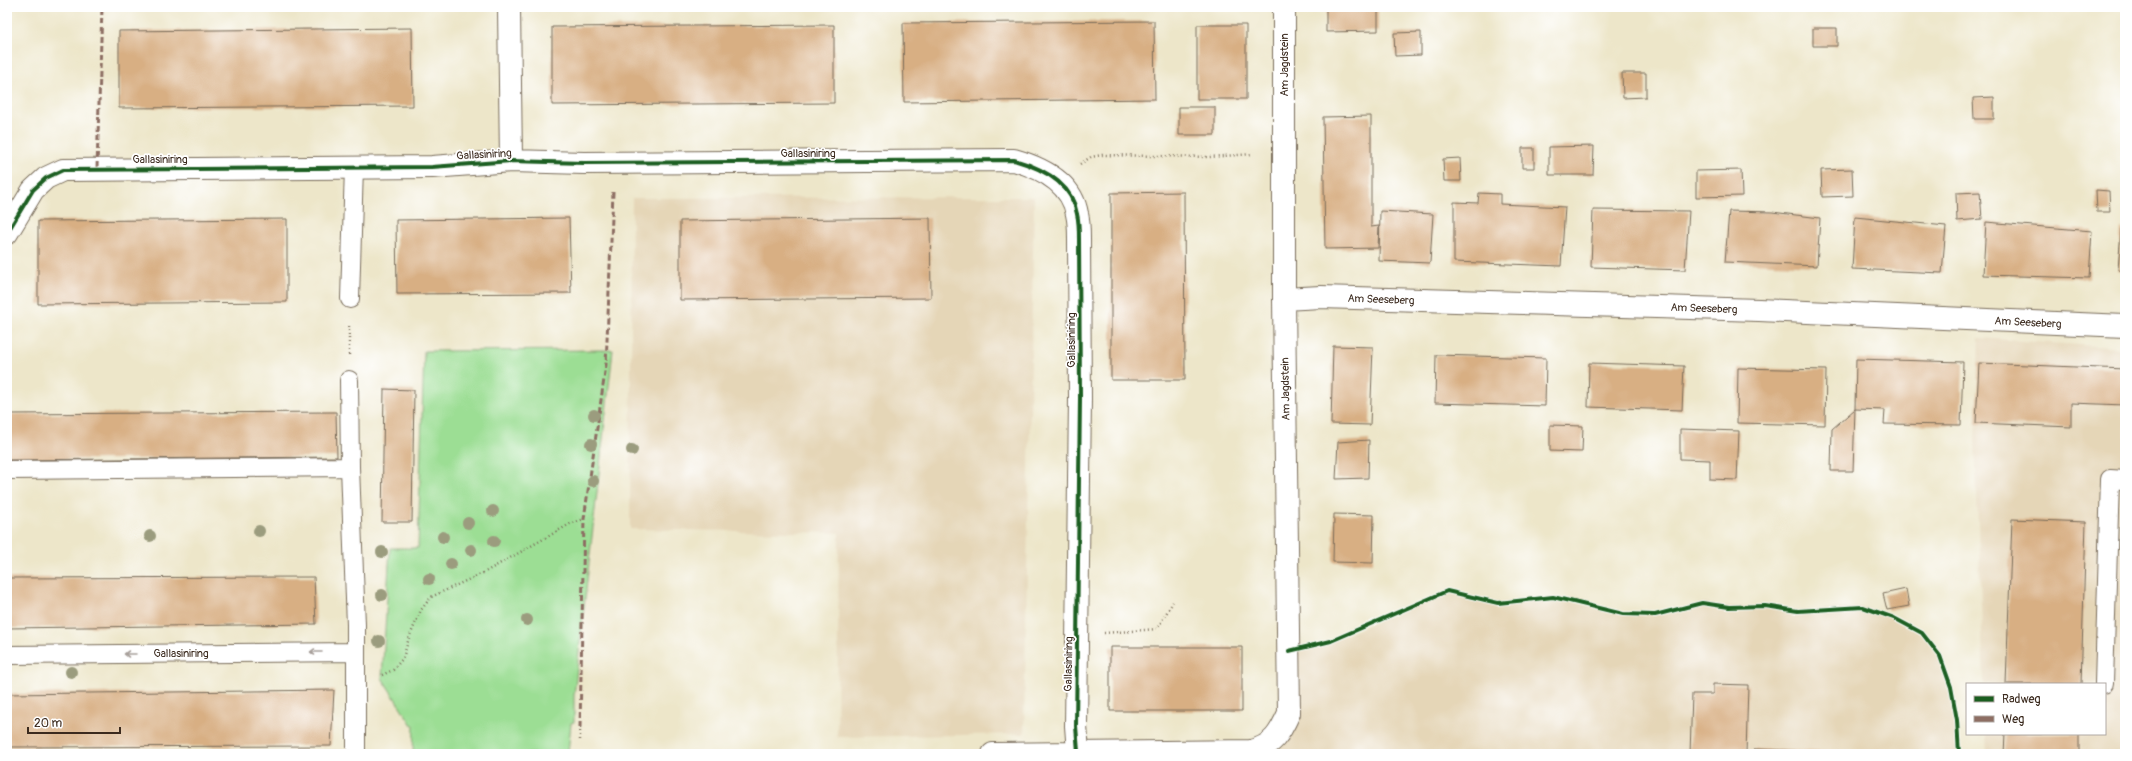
<svg xmlns="http://www.w3.org/2000/svg" width="2132" height="761" font-family="Pangolin,sans-serif">
<style>
.built{fill:#e5d6b7}
.green{fill:#9cde94;stroke:#6c8459}
.building{fill:#d8af83}
.lines{fill:none;stroke-linecap:round;stroke-linejoin:round}
.lane-casing{stroke:#796c5a;stroke-width:20}
.street-casing{stroke:#796c5a;stroke-width:24}
.path{stroke:#796c5a;stroke-width:2.5;stroke-dasharray:1 3;stroke-linecap:butt}
.lane{stroke:#fff;stroke-width:18}
.street{stroke:#fff;stroke-width:22}
.quiet{stroke:#8d6e63;stroke-width:3;stroke-dasharray:6 3;stroke-linecap:butt}
.cycleway-casing{stroke:#fff;stroke-width:6}
.cycleway{stroke:#1b5e20;stroke-width:4}
.tree{fill:#9b9c7e}
.oneway{stroke:#a79f9a}
.labels{text-anchor:middle;stroke-width:3.5;stroke-linejoin:round;paint-order:stroke}
.street-label{font-size:11px;fill:#3b2a1e;stroke:#fff}
</style>
<rect width="100%" height="100%" fill="#fff"/>
<filter id="ink" filterUnits="userSpaceOnUse"><feTurbulence type="fractalNoise" baseFrequency=".025" numOctaves="2"/><feDisplacementMap in="SourceGraphic" scale="8" xChannelSelector="R" yChannelSelector="G"/><feConvolveMatrix kernelMatrix="1 2 1 2 8 2 1 2 1" color-interpolation-filters="sRGB"/></filter>
<filter id="wash" filterUnits="userSpaceOnUse"><feTurbulence type="fractalNoise" baseFrequency=".012" numOctaves="4" result="noise"/><feDisplacementMap in="SourceGraphic" scale="16" xChannelSelector="R" yChannelSelector="G"/><feGaussianBlur stdDeviation="0.9" result="paint"/><feColorMatrix in="noise" values="0 0 0 0 0 0 0 0 0 0 0 0 0 0 0 0 0 1.4 0 .05"/><feComposite in="paint" operator="in"/></filter>
<g filter="url(#wash)">
<rect width="100%" height="100%" fill="#ede6c9"/>
<path class="built" d="M 1034,197 L 1024,734 L 837,737 L 839,533 L 630,529 L 632,198 Z
M 1979,338 L 2125,348 L 2125,754 L 1987,754 L 1986,734 L 2105,734 L 2105,684 L 1984,684 L 1975,442 Z
M 1447,591 L 1498,603 L 1553,597 L 1623,614 L 1655,615 L 1702,603 L 1729,607 L 1765,606 L 1799,611 L 1863,607 L 1894,618 L 1922,633 L 1940,656 L 1951,687 L 1957,720 L 1957,754 L 1264,754 L 1289,713 L 1291,653 L 1331,641 Z"/>
<path class="green" d="M 613,350 L 574,696 L 574,722 L 571,723 L 568,754 L 413,754 L 414,725 L 412,725 L 382,678 L 390,548 L 418,548 L 424,351 Z"/>
<g id="blocks">
<path class="building" d="M 1326,7 L 1378,7 L 1378,31 L 1326,32 Z
M 1154,21 L 1155,99 L 904,102 L 903,23 Z
M 834,25 L 834,103 L 552,105 L 552,27 Z
M 1197,25 L 1246,25 L 1246,99 L 1197,99 Z
M 412,28 L 413,106 L 119,108 L 119,31 Z
M 1813,28 L 1837,28 L 1837,46 L 1813,46 Z
M 1421,32 L 1421,55 L 1395,56 L 1394,33 Z
M 1622,73 L 1646,73 L 1646,97 L 1623,98 Z
M 1994,97 L 1994,119 L 1974,119 L 1973,98 Z
M 1179,107 L 1215,107 L 1215,135 L 1179,135 Z
M 1371,116 L 1371,227 L 1379,226 L 1378,248 L 1325,249 L 1323,117 Z
M 1594,146 L 1593,175 L 1549,175 L 1549,147 Z
M 1522,148 L 1534,148 L 1534,168 L 1522,168 Z
M 1460,158 L 1461,181 L 1444,181 L 1443,159 Z
M 1852,169 L 1853,196 L 1822,197 L 1821,170 Z
M 1741,170 L 1742,196 L 1696,197 L 1696,171 Z
M 2096,190 L 2109,191 L 2110,212 L 2097,212 Z
M 1184,192 L 1185,380 L 1111,380 L 1111,193 Z
M 1980,192 L 1982,219 L 1957,221 L 1956,193 Z
M 1479,193 L 1500,194 L 1500,204 L 1565,207 L 1561,266 L 1454,262 L 1454,202 L 1478,203 Z
M 1593,210 L 1689,211 L 1685,270 L 1591,267 Z
M 1380,211 L 1433,214 L 1430,263 L 1379,261 Z
M 1729,211 L 1772,212 L 1820,218 L 1817,266 L 1725,262 Z
M 1855,217 L 1946,226 L 1942,273 L 1852,269 Z
M 569,218 L 571,293 L 397,294 L 396,220 Z
M 930,218 L 931,298 L 680,300 L 680,221 Z
M 287,219 L 287,302 L 38,304 L 38,221 Z
M 1986,222 L 2092,231 L 2089,278 L 1983,275 Z
M 2121,229 L 2125,230 L 2125,271 L 2118,270 Z
M 1333,346 L 1373,347 L 1370,425 L 1331,424 Z
M 1436,355 L 1546,358 L 1545,406 L 1435,403 Z
M 1856,359 L 1963,362 L 1961,425 L 1884,424 L 1885,410 L 1855,409 Z
M 1589,363 L 1684,366 L 1682,410 L 1588,407 Z
M 1979,363 L 2125,369 L 2125,405 L 2071,403 L 2071,427 L 1976,423 Z
M 1738,368 L 1826,370 L 1825,425 L 1737,423 Z
M 384,389 L 414,390 L 412,522 L 382,522 Z
M 1855,409 L 1853,471 L 1831,471 L 1832,429 Z
M 336,412 L 337,457 L 7,460 L 7,414 Z
M 1550,425 L 1583,426 L 1582,452 L 1550,451 Z
M 1680,429 L 1739,431 L 1737,480 L 1710,479 L 1710,460 L 1680,459 Z
M 1369,440 L 1368,478 L 1336,479 L 1338,442 Z
M 1334,514 L 1374,515 L 1373,563 L 1333,562 Z
M 2012,519 L 2086,522 L 2081,684 L 2006,684 Z
M 314,577 L 316,624 L 7,628 L 7,578 Z
M 1906,589 L 1909,606 L 1887,610 L 1883,594 Z
M 1110,647 L 1242,647 L 1242,711 L 1110,711 Z
M 1713,684 L 1748,685 L 1746,754 L 1690,754 L 1692,694 L 1713,694 Z
M 334,690 L 331,746 L 7,747 L 7,694 Z
M 2005,734 L 2079,734 L 2079,754 L 2004,754 Z
M 1755,749 L 1864,753 L 1864,754 L 1754,754 Z"/>
</g>
</g>
<g filter="url(#ink)">
<use href="#blocks" fill-opacity="0" stroke="#796c5a" stroke-width="1"/>
<g class="lines">
<g class="lane-casing">
<path id="lane" d="M 350,299 L 354,167
M 349,380 L 350,467 L 356,625 L 356,754
M 7,470 L 350,467
M 7,655 L 355,652
M 2104,684 L 2110,479 L 2125,480"/>
</g>
<g class="street-casing">
<path id="street" d="M 509,7 L 511,161
M 7,233 L 33,190 L 46,178 L 63,170 L 432,167 L 511,161 L 584,163 L 1014,160 C 1042,168 1072,183 1077,214 C 1079,222 1079,231 1079,239 L 1080,398 L 1076,726 L 1078,752
M 1284,299 L 1321,297 L 1759,310 L 2125,326
M 993,754 L 1251,751 C 1273,746 1280,733 1289,713 L 1284,299 L 1284,7"/>
</g>
<path class="path" d="M 1080,164 L 1091,157 L 1102,155 L 1209,157 L 1253,154
M 349,355 L 349,324
M 1104,633 L 1157,629 L 1173,602
M 382,675 L 393,670 L 403,658 L 409,638 L 421,610 L 431,597 L 485,572 L 570,524 L 584,519
M 580,727 L 580,742"/>
<use href="#lane" class="lane"/>
<use href="#street" class="street"/>
<path class="quiet" d="M 97,168 L 102,7
M 580,727 L 584,519 L 606,365 L 613,192"/>
<g class="cycleway-casing">
<path id="cycleway" d="M 7,233 L 33,190 L 46,178 L 63,170 L 432,167 L 511,161 L 584,163 L 1014,160 C 1042,168 1072,183 1077,214 C 1079,222 1079,231 1079,239 L 1080,398 L 1076,726 L 1078,752
M 1289,651 L 1331,641 L 1447,591 L 1498,603 L 1553,597 L 1623,614 L 1655,615 L 1702,603 L 1729,607 L 1765,606 L 1798,611 L 1863,607 L 1894,618 L 1922,633 L 1940,656 L 1951,687 L 1957,720 L 1959,754"/>
</g>
<use href="#cycleway" class="cycleway"/>
</g>
<g class="tree">
<circle cx="594" cy="415" r="6"/>
<circle cx="591" cy="444" r="6"/>
<circle cx="632" cy="450" r="6"/>
<circle cx="593" cy="481" r="6"/>
<circle cx="493" cy="511" r="6"/>
<circle cx="468" cy="523" r="6"/>
<circle cx="259" cy="531" r="6"/>
<circle cx="150" cy="536" r="6"/>
<circle cx="443" cy="537" r="6"/>
<circle cx="494" cy="541" r="6"/>
<circle cx="471" cy="550" r="6"/>
<circle cx="382" cy="552" r="6"/>
<circle cx="451" cy="564" r="6"/>
<circle cx="429" cy="579" r="6"/>
<circle cx="382" cy="595" r="6"/>
<circle cx="527" cy="620" r="6"/>
<circle cx="379" cy="641" r="6"/>
<circle cx="71" cy="672" r="6"/>
</g>
<defs><path id="oneway-shaft" d="M-6 0H5M1.5-3L5.5 0L1.5 3" fill="none" stroke-width="1.6" stroke-linecap="round" stroke-linejoin="round"/></defs>
<g class="oneway">
<use href="#oneway-shaft" transform="translate(316 652) rotate(180)"/>
<use href="#oneway-shaft" transform="translate(130 654) rotate(180)"/>
</g>
</g>
<g class="labels">
<g class="street-label">
<text transform="translate(1284 65) rotate(-90)" y="4">Am Jagdstein</text>
<text x="808" y="157">Gallasiniring</text>
<text transform="translate(484 154) rotate(-3)" y="4">Gallasiniring</text>
<text x="160" y="163">Gallasiniring</text>
<text transform="translate(1381 299) rotate(2)" y="4">Am Seeseberg</text>
<text transform="translate(1704 308) rotate(2)" y="4">Am Seeseberg</text>
<text transform="translate(2028 322) rotate(3)" y="4">Am Seeseberg</text>
<text transform="translate(1071 340) rotate(-90)" y="4">Gallasiniring</text>
<text transform="translate(1285 389) rotate(-91)" y="4">Am Jagdstein</text>
<text x="181" y="657">Gallasiniring</text>
<text transform="translate(1068 664) rotate(-89)" y="4">Gallasiniring</text>
</g>
</g>
<rect width="2132" height="761" fill="none" stroke="#fff" stroke-width="24"/>
<rect x="1966" y="683" width="140" height="52" fill="#ffffff" stroke="#b1aaa5"/>
<rect x="1974" y="696" width="20" height="6" fill="#1b5e20" stroke="#b1aaa5"/>
<text x="2002" y="703" font-size="12" fill="#3b2a1e">Radweg</text>
<rect x="1974" y="716" width="20" height="6" fill="#8d6e63" stroke="#b1aaa5"/>
<text x="2002" y="723" font-size="12" fill="#3b2a1e">Weg</text>
<path d="M28 727v6h92v-6" fill="none" stroke="#3b2a1e" stroke-width="2"/>
<text x="34" y="727" font-size="12" fill="#3b2a1e" stroke="#ffffff" stroke-width="3" paint-order="stroke">20 m</text>
</svg>
